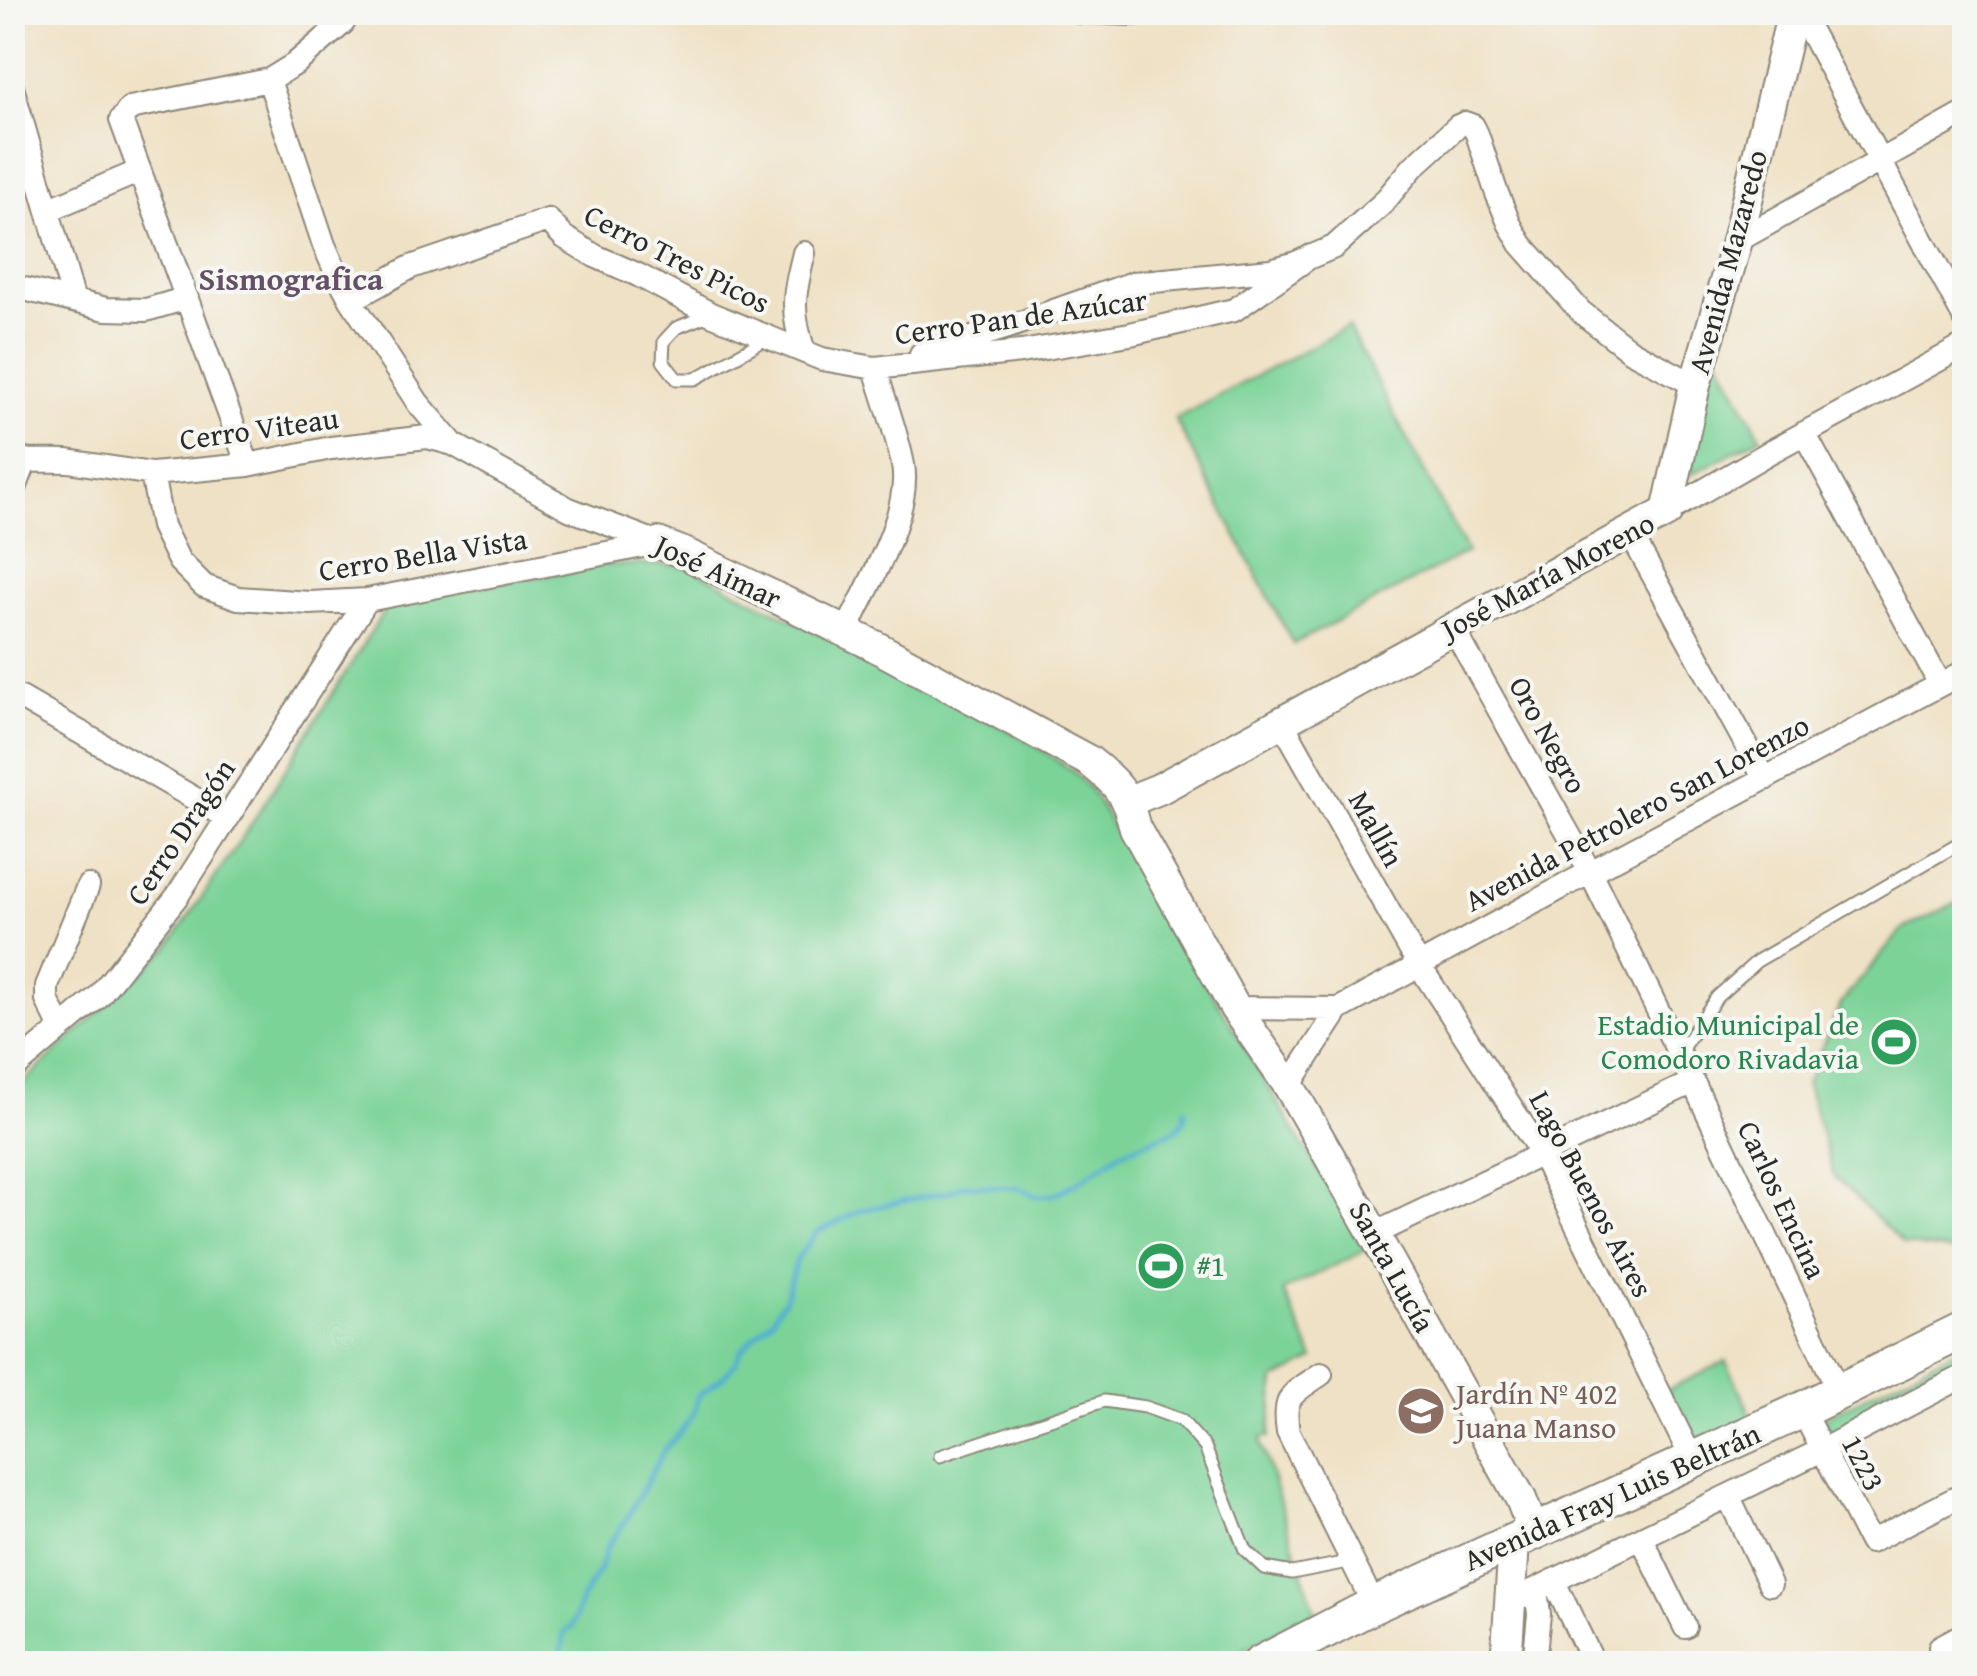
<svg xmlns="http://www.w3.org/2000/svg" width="1977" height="1676" font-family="'Gentium Book Plus',serif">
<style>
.green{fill:#7cd398;stroke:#547f62;stroke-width:2.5}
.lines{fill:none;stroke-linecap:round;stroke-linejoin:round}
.stream{stroke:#51afd0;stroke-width:5}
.lane-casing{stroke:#8d8678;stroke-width:15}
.street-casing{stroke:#8d8678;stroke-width:26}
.secondary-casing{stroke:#8d8678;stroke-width:34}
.primary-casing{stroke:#8d8678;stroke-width:39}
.lane{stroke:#fff;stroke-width:11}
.street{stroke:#fff;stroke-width:22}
.secondary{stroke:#fff;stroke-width:30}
.primary{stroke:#fff;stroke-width:35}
.labels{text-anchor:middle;stroke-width:8;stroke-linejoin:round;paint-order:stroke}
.street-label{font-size:30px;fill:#2b2b2b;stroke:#f6f6f2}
.leisure-label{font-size:30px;fill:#27864d;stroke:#f6f6f2;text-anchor:end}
.education-label{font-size:30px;fill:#785e54;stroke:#f6f6f2;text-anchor:start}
.neighbourhood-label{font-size:32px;font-weight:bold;fill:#655167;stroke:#f6f6f2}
</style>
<rect width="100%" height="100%" fill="#f6f6f2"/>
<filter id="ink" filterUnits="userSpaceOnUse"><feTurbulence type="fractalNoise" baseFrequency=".01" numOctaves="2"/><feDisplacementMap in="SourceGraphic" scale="20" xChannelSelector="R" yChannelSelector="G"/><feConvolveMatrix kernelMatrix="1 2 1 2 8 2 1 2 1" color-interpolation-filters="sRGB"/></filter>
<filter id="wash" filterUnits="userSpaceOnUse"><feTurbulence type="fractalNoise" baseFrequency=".0048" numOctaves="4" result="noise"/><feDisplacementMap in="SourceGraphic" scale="40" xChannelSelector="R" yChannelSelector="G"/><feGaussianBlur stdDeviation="2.25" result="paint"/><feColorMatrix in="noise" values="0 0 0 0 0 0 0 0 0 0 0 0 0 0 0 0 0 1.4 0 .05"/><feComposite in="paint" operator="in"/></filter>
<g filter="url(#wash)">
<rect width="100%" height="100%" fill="#efe1c5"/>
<path class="green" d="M 1348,327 L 1467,552 L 1293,644 L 1175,419 Z
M 1714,349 L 1761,437 L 1690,475 Z
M 657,564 L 689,567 L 1024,738 L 1072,770 L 1092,792 L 1366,1250 L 1283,1291 L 1314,1359 L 1275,1380 L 1269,1437 L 1262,1437 L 1261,1443 L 1316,1614 L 1217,1663 L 13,1664 L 13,1092 L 167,949 L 252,823 L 389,603 L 600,565 Z
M 1964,900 L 1964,1253 L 1903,1244 L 1834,1176 L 1806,1083 L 1842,1002 L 1903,929 Z
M 1964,1346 L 1964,1369 L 1833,1437 L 1823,1418 Z
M 1726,1361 L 1756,1426 L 1695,1454 L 1667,1390 Z"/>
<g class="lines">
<path class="stream" d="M 560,1664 L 564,1633 L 571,1628 L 582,1598 L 600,1569 L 606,1548 L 625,1522 L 664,1450 L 679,1434 L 695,1411 L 698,1396 L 722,1378 L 736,1362 L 740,1351 L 772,1319 L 785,1298 L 797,1259 L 816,1233 L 861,1210 L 948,1192 L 964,1185 L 1019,1188 L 1036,1196 L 1053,1195 L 1075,1184 L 1123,1151 L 1176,1130 L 1184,1120 L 1185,1109"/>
</g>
</g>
<g filter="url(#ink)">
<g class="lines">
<g class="lane-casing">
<path id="lane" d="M 711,314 L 676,328 L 664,341 L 663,361 L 677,379 L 695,379 L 768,338
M 1679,1053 L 1717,997 L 1757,961 L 1964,841
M 940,1456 L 1104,1401 L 1145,1407 L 1181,1420 L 1205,1447 L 1245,1550 L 1264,1568 L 1292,1573 L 1353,1561"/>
</g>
<g class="street-casing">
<path id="street" d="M 1078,12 L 1135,14
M 1800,12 L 1964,317
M 269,80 L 324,245 L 336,272 L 351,300 L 418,403 L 453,444 L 569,509 L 658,543
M 12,87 L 74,301
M 48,210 L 140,171
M 1737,241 L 1964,114
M 804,253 C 794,294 790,310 804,351
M 12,286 L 106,309 L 146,310 L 187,298
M 351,300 L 411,267 L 548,220 L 564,237 L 595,256 L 638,275 L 711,314 L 822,359 L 875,368 L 1021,352 L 1130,334 L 1234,310 L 1311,256
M 921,354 L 1011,326 L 1133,283 L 1270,270 L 1296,263 L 1334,247 L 1383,203 L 1413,167 L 1458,126 L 1465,123 L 1473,126 L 1477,134 L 1496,191 L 1509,223 L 1521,244 L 1581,312 L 1631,351 L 1695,385
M 1804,433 L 1940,684
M 12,460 L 68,461 L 152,474 L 248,465 L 331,448 L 427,437 L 453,444
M 248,465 L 121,120 L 130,108 L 269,80 L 295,64 L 343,23 L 349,12
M 152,474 L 162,526 L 179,561 L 204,586 L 238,598 L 310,603 L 367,600 L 658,543
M 12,496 L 26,460
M 1667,512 L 1770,452 L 1964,346
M 1630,533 L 1765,779
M 1453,628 L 1590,872 L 1693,1082 L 1840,1393
M 846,632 C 866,588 912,513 903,465 C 897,433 884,400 875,368
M 21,698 L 228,818
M 1282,722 L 1419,965 L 1541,1153 L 1693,1461
M 1235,1008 L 1339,1009 L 1590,872 L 1964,672
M 61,1028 L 47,1000 L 47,986 L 88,886
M 12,1070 L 98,997 L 178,895 L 367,600
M 1289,1086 L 1339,1009
M 1374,1234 L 1693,1082
M 1321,1374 C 1293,1394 1282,1394 1288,1432 L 1374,1605
M 1802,1410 L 1870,1542 L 1964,1494
M 1728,1496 L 1770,1584
M 1642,1539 L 1685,1627
M 1554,1582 L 1594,1664
M 1510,1602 L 1822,1450 L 1964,1376
M 1940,1647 L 1964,1634
M 1534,1664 L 1539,1614 L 1536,1590"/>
</g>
<g class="secondary-casing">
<path id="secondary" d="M 658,543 L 684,553 L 871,644 L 1089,761 C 1118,784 1126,792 1135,828 L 1235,1008 L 1289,1086 L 1374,1234 L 1521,1499 L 1534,1533
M 1129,801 L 1159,789 L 1667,512 L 1695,385 L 1737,241 L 1793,12
M 1506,1664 L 1514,1543"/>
</g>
<g class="primary-casing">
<path id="primary" d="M 1260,1664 L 1374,1605 L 1802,1410 L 1964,1330"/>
</g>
<use href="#lane" class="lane"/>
<use href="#street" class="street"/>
<use href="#secondary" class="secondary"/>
<use href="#primary" class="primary"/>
</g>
</g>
<defs>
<g id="stadium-disc" transform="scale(2.5)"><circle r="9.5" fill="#2e9e5b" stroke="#f6f6f2"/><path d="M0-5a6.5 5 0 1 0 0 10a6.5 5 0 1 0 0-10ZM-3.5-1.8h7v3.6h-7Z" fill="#fff"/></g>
<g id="school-disc" transform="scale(2.5)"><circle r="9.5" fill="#8d6e63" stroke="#f6f6f2"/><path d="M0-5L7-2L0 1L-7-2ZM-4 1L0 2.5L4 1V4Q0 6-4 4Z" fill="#fff"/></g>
</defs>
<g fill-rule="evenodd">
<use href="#stadium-disc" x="1894" y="1042"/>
<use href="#stadium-disc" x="1161" y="1266"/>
<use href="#school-disc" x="1421" y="1411"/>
</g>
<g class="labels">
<g class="street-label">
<text transform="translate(677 259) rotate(27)" y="10">Cerro Tres Picos</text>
<text transform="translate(1728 262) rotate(-75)" y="10">Avenida Mazaredo</text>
<text transform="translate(1021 317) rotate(-8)" y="10">Cerro Pan de Azúcar</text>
<text transform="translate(259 429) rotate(-8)" y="10">Cerro Viteau</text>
<text transform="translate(423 555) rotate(-9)" y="10">Cerro Bella Vista</text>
<text transform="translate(718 572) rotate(25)" y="10">José Aimar</text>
<text transform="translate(1548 576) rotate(-28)" y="10">José María Moreno</text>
<text transform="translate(1548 735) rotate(61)" y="10">Oro Negro</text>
<text transform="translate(1637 813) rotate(-28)" y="10">Avenida Petrolero San Lorenzo</text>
<text transform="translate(1376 829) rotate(61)" y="10">Mallín</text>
<text transform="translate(181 832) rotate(-56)" y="10">Cerro Dragón</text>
<text transform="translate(1591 1194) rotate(62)" y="10">Lago Buenos Aires</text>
<text transform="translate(1782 1200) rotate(65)" y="10">Carlos Encina</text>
<text transform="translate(1392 1267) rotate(61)" y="10">Santa Lucía</text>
<text transform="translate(1863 1463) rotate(63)" y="10">1223</text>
<text transform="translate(1612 1497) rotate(-24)" y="10">Avenida Fray Luis Beltrán</text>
</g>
<g class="leisure-label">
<text x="1859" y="1035">Estadio Municipal de<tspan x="1859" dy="34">Comodoro Rivadavia</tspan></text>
<text x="1196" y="1276" text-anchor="start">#1</text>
</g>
<g class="education-label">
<text x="1456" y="1404">Jardín Nº 402<tspan x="1456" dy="34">Juana Manso</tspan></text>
</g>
<g class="neighbourhood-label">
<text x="291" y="290">Sismografica</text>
</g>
</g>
<rect width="1977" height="1676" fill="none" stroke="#f6f6f2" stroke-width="50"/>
</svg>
